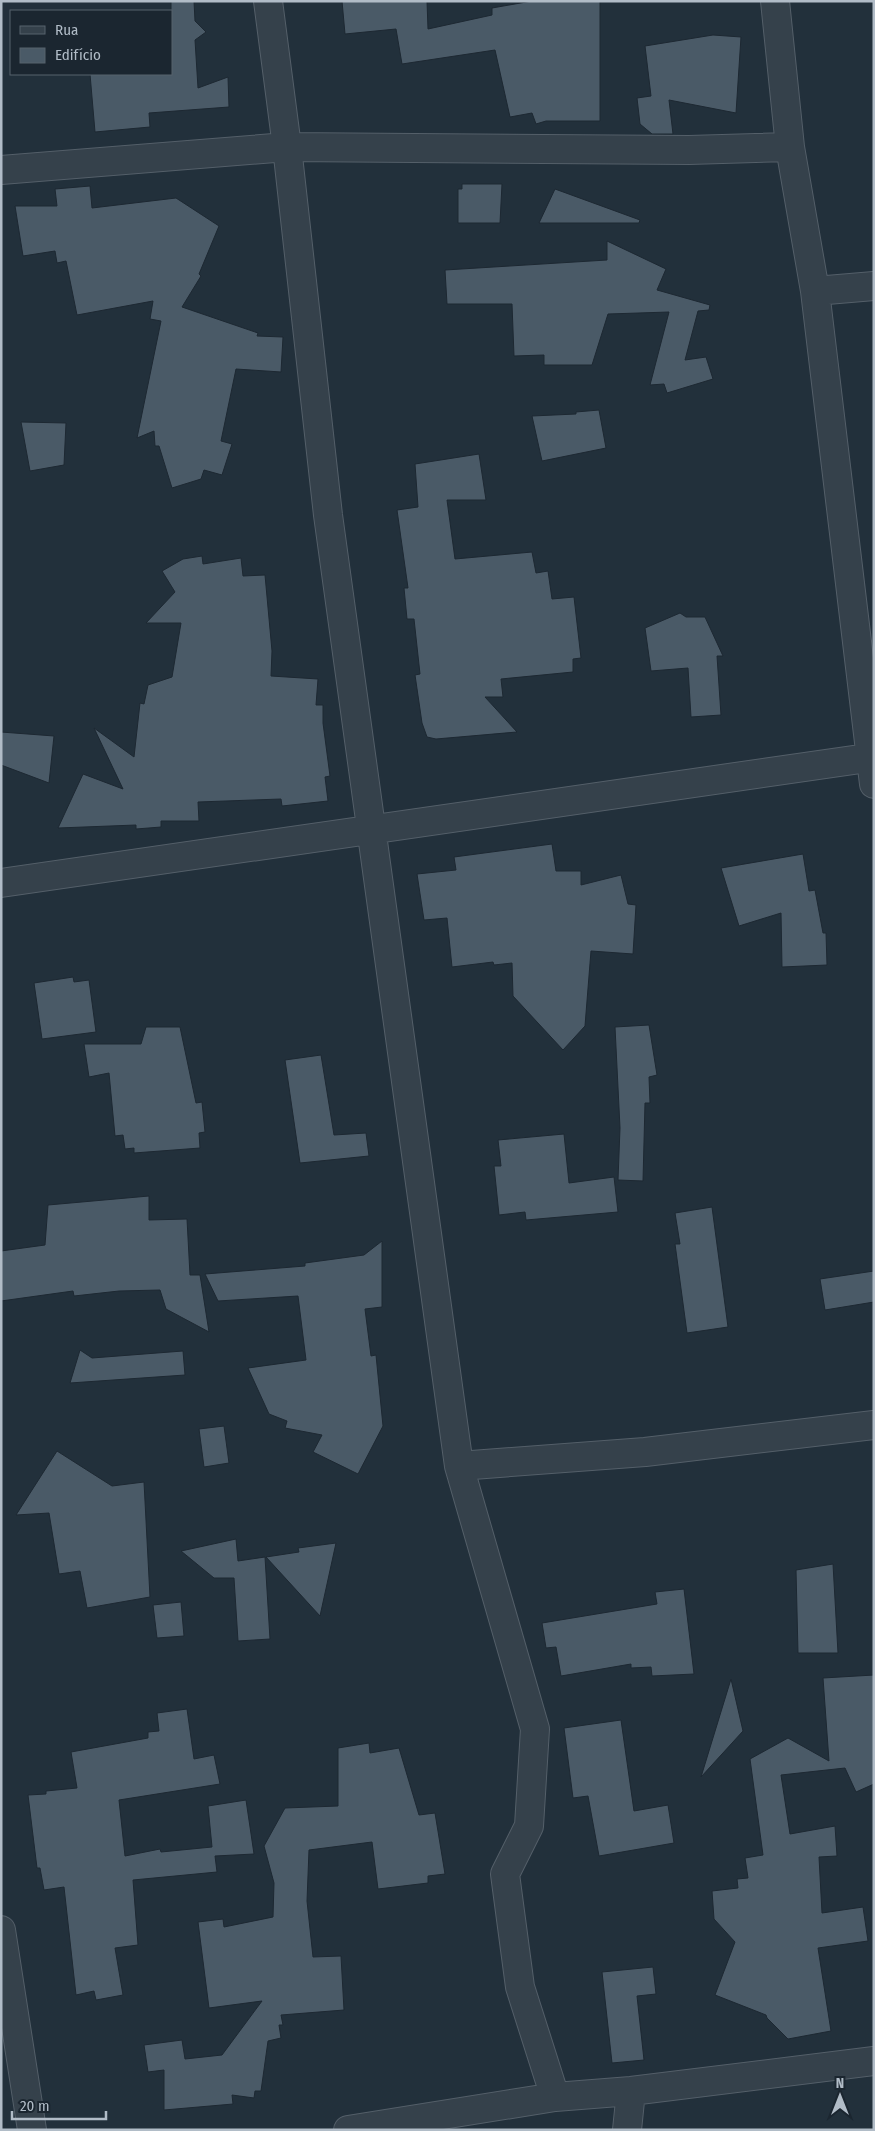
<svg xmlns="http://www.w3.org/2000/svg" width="875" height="2131" font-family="'Fira Sans Condensed',sans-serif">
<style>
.building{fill:#4a5a67;stroke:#1d2832}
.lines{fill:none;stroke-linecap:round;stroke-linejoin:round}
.minor-casing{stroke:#545f69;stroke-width:30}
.minor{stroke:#35414b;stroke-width:28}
</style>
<rect width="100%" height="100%" fill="#22303b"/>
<path class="building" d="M 171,1 L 194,1 L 195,21 L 206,32 L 195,40 L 198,88 L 228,77 L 229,107 L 149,113 L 150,127 L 95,132 L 90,74 L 171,74 Z
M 342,1 L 427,1 L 428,29 L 492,15 L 492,8 L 532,1 L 600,1 L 600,121 L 546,121 L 536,124 L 532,113 L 510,117 L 495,50 L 402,64 L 396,29 L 345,34 Z
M 713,35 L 741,37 L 736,113 L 669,100 L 673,134 L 652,134 L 640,124 L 637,98 L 651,96 L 645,46 Z
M 462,184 L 502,184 L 500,223 L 458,223 L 458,189 L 462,189 Z
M 90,186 L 92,208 L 176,198 L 219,226 L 199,274 L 201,276 L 182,307 L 258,333 L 257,336 L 283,337 L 281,372 L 236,369 L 221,441 L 232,444 L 222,475 L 204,470 L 201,479 L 172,488 L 159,446 L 155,446 L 154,431 L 137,438 L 161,321 L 150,319 L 153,301 L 77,315 L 66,261 L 57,263 L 55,251 L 23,256 L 15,206 L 57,206 L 55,189 Z
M 555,189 L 640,220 L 639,223 L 539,223 Z
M 607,241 L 666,269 L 657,290 L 710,305 L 709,310 L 698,311 L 685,360 L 706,357 L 713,379 L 667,393 L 664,384 L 650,385 L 669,312 L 608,314 L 592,365 L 544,365 L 544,355 L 514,356 L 512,304 L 447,304 L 445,270 L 607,260 Z
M 599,410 L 606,448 L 542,461 L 532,416 L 576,414 L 576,412 Z
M 21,422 L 66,423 L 64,465 L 30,471 Z
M 479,454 L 486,500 L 447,500 L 455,559 L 532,552 L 536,573 L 548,571 L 552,599 L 574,597 L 581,658 L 573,659 L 573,672 L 501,679 L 503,697 L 485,697 L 517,732 L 436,739 L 427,737 L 422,723 L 415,675 L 420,674 L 414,619 L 407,619 L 404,588 L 408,588 L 397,510 L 418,507 L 415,464 Z
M 202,556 L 203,564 L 241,558 L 243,576 L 265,575 L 272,651 L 271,676 L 318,679 L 316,705 L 323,705 L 323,723 L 330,776 L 325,777 L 328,801 L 282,806 L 281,799 L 198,802 L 199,821 L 161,821 L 161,827 L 136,829 L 136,825 L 58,828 L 83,774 L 123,789 L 94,728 L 134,757 L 140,703 L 144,704 L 148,685 L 172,677 L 181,623 L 146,623 L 175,592 L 162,571 L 183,559 Z
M 680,613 L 686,617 L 705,617 L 723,656 L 717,656 L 721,715 L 691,717 L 688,668 L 651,671 L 645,628 Z
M 1,732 L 54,736 L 49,783 L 1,765 Z
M 552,844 L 556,871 L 581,871 L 581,885 L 621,875 L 628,904 L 636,905 L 633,954 L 591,951 L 585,1026 L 563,1050 L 513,996 L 512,963 L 494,965 L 493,962 L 452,967 L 447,918 L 424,920 L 417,874 L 456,870 L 454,857 Z
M 803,854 L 809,891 L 815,890 L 823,933 L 826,933 L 827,965 L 782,967 L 781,913 L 739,926 L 721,868 Z
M 73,977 L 74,982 L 89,980 L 96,1032 L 42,1039 L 34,983 Z
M 649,1025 L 657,1075 L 649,1077 L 650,1103 L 645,1103 L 643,1181 L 618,1180 L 620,1128 L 615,1027 Z
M 146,1027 L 180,1027 L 196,1103 L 202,1102 L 205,1132 L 199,1133 L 200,1148 L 134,1153 L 134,1148 L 125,1149 L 123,1135 L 115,1136 L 109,1073 L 89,1077 L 84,1044 L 141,1044 Z
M 321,1055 L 334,1135 L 366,1133 L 369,1156 L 300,1163 L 285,1060 Z
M 564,1134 L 569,1183 L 614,1177 L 618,1212 L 526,1220 L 525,1212 L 499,1215 L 494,1166 L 501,1166 L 498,1140 Z
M 149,1196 L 149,1220 L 187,1219 L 190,1275 L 200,1275 L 209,1332 L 166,1309 L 160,1290 L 119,1291 L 74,1296 L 73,1291 L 1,1301 L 1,1251 L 45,1245 L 48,1205 Z
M 712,1207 L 728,1327 L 687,1333 L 675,1244 L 680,1244 L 675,1213 Z
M 382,1241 L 382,1307 L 365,1309 L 371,1356 L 376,1355 L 383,1426 L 358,1474 L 313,1452 L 322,1435 L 285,1428 L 287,1421 L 269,1414 L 248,1368 L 306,1360 L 298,1296 L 218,1301 L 205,1274 L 305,1266 L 305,1263 L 364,1255 Z
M 874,1271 L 874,1302 L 825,1310 L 820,1279 Z
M 80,1350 L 92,1358 L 183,1351 L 185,1375 L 70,1383 Z
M 224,1426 L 229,1463 L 204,1467 L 199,1429 Z
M 57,1451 L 112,1486 L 144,1482 L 150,1597 L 87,1608 L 80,1571 L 59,1574 L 49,1513 L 16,1515 Z
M 236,1539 L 238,1561 L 265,1557 L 270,1639 L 238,1641 L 234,1578 L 214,1578 L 181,1551 Z
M 336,1543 L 320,1616 L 266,1557 L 299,1552 L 298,1548 Z
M 833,1564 L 838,1653 L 798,1653 L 796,1570 Z
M 684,1589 L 694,1674 L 652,1676 L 651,1667 L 631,1668 L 631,1664 L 561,1676 L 556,1647 L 546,1648 L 542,1623 L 657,1604 L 655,1592 Z
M 181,1602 L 184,1636 L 157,1638 L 153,1605 Z
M 874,1675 L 874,1784 L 856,1792 L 845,1768 L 781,1775 L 790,1834 L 835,1826 L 837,1856 L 819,1857 L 822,1913 L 863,1907 L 868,1941 L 818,1948 L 831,2031 L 788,2039 L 767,2018 L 766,2015 L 715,1995 L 735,1942 L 714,1919 L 712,1891 L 738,1888 L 737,1879 L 748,1878 L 745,1858 L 763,1855 L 750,1759 L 788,1738 L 829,1761 L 823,1678 Z
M 731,1679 L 743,1731 L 701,1777 Z
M 187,1709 L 194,1759 L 214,1755 L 220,1784 L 119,1800 L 125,1856 L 160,1849 L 161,1852 L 212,1847 L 208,1806 L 246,1800 L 254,1854 L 215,1856 L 217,1872 L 133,1880 L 138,1945 L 115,1948 L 123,1995 L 96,2000 L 94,1991 L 76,1995 L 64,1887 L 44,1890 L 40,1868 L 37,1868 L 28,1795 L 46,1794 L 46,1791 L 77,1788 L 71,1752 L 148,1738 L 148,1732 L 159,1731 L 157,1713 Z
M 621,1720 L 634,1811 L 668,1805 L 674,1843 L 599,1856 L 588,1796 L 573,1798 L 564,1728 Z
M 369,1743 L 370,1753 L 399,1748 L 419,1815 L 435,1813 L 445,1874 L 428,1876 L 428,1883 L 378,1889 L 372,1842 L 309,1850 L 307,1901 L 313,1957 L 341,1956 L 344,2010 L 281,2015 L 283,2025 L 279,2025 L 281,2038 L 268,2041 L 261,2091 L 255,2091 L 254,2098 L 232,2095 L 233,2104 L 164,2110 L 164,2070 L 148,2072 L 144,2045 L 182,2040 L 185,2059 L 222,2055 L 262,2001 L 209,2008 L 198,1922 L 223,1919 L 224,1927 L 273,1917 L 274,1883 L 264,1846 L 285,1808 L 338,1806 L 338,1748 Z
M 653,1967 L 656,1994 L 637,1996 L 644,2060 L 612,2063 L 602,1972 Z"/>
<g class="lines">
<g class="minor-casing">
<path id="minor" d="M 268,1 L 287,147 L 328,515 L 459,1466 L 535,1729 L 529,1826 L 505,1874 L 520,1987 L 555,2097
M 775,1 L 790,147 L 815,291 L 874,784
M 1,170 L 287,147 L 689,150 L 790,147
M 815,291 L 874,286
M 1,883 L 874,757
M 459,1466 L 645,1452 L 874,1425
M 1,1930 L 32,2130
M 348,2130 L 555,2097 L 631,2091 L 874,2061
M 627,2130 L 631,2091"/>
</g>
<use href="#minor" class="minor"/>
</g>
<rect width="875" height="2131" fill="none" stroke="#b1bcc7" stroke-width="5"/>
<rect x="10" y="10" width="162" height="65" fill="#1b2630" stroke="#57626c"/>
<rect x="20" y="26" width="25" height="8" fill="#35414b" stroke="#57626c"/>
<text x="55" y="35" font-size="15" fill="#b1bcc7">Rua</text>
<rect x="20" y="48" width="25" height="15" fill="#4a5a67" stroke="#57626c"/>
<text x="55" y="60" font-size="15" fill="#b1bcc7">Edifício</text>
<g transform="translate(840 2096)" stroke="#1b2630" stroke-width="4" paint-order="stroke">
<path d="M0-4L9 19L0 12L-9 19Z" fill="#b1bcc7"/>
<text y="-8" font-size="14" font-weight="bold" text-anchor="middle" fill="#b1bcc7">N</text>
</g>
<path d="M12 2111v8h94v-8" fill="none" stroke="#b1bcc7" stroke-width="2.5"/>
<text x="20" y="2111" font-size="15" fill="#b1bcc7" stroke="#1b2630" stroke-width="4" paint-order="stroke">20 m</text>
</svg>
